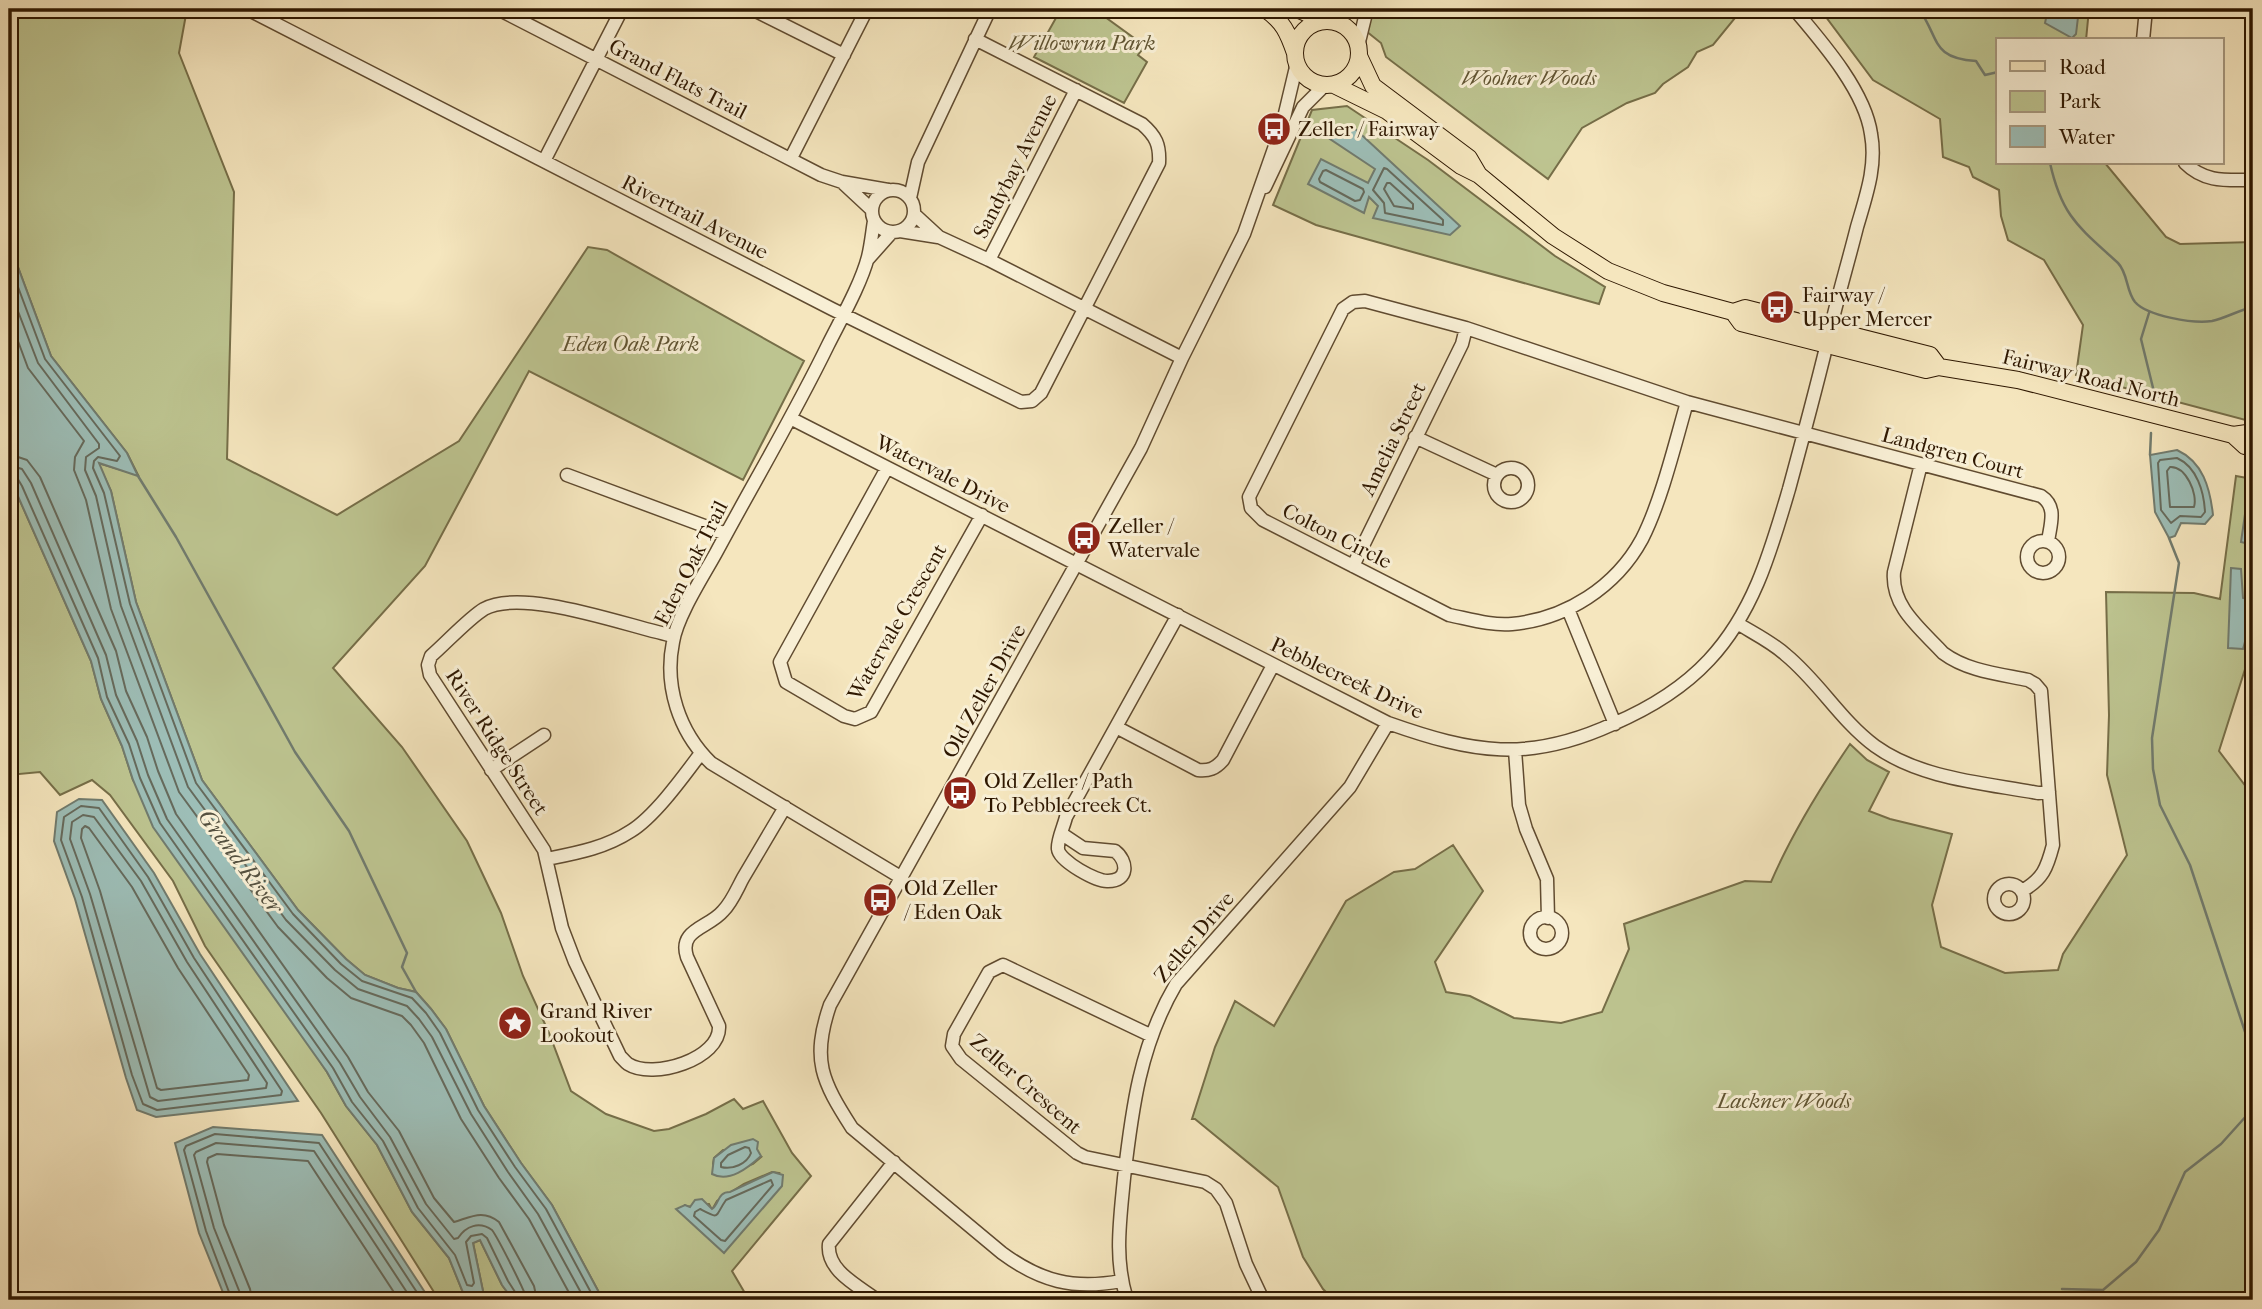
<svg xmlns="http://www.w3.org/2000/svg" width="2262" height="1309" font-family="'IM FELL French Canon',serif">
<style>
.green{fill:#bdc490;stroke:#766e48;stroke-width:2;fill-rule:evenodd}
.water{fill:#9dbeb7;stroke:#717b6e;stroke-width:2}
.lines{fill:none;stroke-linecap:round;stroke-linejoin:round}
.shore{stroke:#666a5c;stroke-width:2}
.stream{stroke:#717b6e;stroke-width:2.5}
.minor-casing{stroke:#604b30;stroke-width:15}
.major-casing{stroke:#2e1700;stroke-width:18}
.minor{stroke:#f8efd5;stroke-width:12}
.major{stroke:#f5e6be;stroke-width:16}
.labels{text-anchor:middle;stroke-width:6;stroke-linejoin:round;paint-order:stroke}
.park-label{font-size:21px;font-style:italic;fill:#605432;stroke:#f8efd5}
.street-label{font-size:21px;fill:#2e1700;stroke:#f8efd5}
.poi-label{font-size:21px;fill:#2e1700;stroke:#f8efd5;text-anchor:start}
.water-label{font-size:23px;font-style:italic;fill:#555140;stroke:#f8efd5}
</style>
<rect width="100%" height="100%" fill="#f5e6be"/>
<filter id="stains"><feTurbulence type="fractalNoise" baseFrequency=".00286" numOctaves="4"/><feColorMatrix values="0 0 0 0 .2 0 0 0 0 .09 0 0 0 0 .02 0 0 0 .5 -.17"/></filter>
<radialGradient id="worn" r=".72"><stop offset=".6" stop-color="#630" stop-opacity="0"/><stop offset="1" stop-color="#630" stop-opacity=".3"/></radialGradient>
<path class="green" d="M 9,9 L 187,9 L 179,53 L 234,192 L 227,459 L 337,515 L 459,441 L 588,247 L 607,250 L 804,361 L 743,480 L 529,371 L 425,566 L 333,668 L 402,747 L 467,841 L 501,913 L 523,976 L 549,1033 L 571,1091 L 606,1114 L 654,1131 L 669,1129 L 706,1114 L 734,1099 L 743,1109 L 763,1101 L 792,1153 L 811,1176 L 732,1271 L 749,1300 L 603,1300 L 552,1205 L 521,1163 L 484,1106 L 446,1029 L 431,1009 L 416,992 L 398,988 L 365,975 L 346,959 L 298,910 L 202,780 L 136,602 L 111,491 L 98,463 L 138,475 L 127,453 L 51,356 L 9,243 ZM 723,1150 L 761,1157 L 753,1164 L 724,1175 L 713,1164 L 714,1158 ZM 772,1172 L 779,1173 L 724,1252 L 684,1205 L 689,1207 L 693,1205 L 709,1204 L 712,1210 L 717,1201 L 744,1184 Z
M 1061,9 L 1094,9 L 1145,46 L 1138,55 L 1147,62 L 1124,103 L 1034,57 Z
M 1363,9 L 1722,9 L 1735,18 L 1713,45 L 1697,52 L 1688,67 L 1663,84 L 1655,93 L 1627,103 L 1582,128 L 1548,179 L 1386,57 L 1381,43 L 1366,31 Z
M 1820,9 L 2089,9 L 2086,40 L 1998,40 L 1998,163 L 2105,163 L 2166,237 L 2180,244 L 2253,242 L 2253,422 L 2076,375 L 2083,325 L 2044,260 L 2008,240 L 2001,216 L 1999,190 L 1973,177 L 1969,167 L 1943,157 L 1940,119 L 1873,80 Z
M 1347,106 L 1428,160 L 1555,256 L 1605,287 L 1599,304 L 1316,225 L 1273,205 L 1312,110 Z
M 9,476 L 91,661 L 101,699 L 122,746 L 133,780 L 327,1072 L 346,1106 L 377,1145 L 412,1212 L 449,1258 L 466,1300 L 439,1300 L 321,1113 L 205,946 L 173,881 L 110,795 L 92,780 L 60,795 L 40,772 L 9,775 Z
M 2236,476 L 2253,479 L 2253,644 L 2219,751 L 2253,796 L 2253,1300 L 1334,1300 L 1323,1289 L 1303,1257 L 1278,1187 L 1195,1119 L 1192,1119 L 1215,1047 L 1235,1001 L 1274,1026 L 1346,901 L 1394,872 L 1415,869 L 1453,845 L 1483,891 L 1435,962 L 1446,992 L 1470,996 L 1514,1018 L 1561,1023 L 1602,1012 L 1629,949 L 1624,924 L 1745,881 L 1771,882 C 1792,833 1820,788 1850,744 L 1867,760 L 1889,772 L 1869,811 L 1890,819 L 1952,834 L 1932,905 L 1941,947 L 2005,973 L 2058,970 L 2063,954 L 2127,855 L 2107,775 L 2109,715 L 2106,592 L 2194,593 L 2220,599 Z
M 480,1240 L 502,1285 L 513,1300 L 478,1300 L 483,1291 L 473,1243 Z"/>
<path class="water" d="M 2048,9 L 2079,9 L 2076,34 L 2072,38 L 2045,23 Z
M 1352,126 L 1460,226 L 1450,235 L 1373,218 L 1378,206 L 1369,197 L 1364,213 L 1308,184 L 1321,159 L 1368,183 L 1375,169 L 1330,139 L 1341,128 Z
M 9,243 L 51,356 L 127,453 L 138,476 L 99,463 L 111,491 L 136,602 L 202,780 L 298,910 L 346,959 L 365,975 L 398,988 L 416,992 L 431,1009 L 446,1029 L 484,1106 L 521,1163 L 552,1205 L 603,1300 L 513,1300 L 502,1285 L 480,1240 L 473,1243 L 483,1291 L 478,1300 L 466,1300 L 449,1258 L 412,1212 L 377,1145 L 346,1106 L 327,1072 L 153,827 L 133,780 L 122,746 L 101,699 L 91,661 L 9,476 Z
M 2177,450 C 2203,462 2210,488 2213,515 L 2205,524 L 2181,523 L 2175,536 L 2169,538 L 2155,512 L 2150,455 Z
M 2248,493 L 2253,494 L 2253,545 L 2241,542 Z
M 2231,568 L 2241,569 L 2243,598 L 2251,600 L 2253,598 L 2253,613 L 2243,649 L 2228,648 Z
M 79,799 L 102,800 L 154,873 L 200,954 L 298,1101 L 156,1117 L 137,1110 L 126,1078 L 75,899 L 54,841 L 57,812 Z
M 213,1127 L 322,1135 L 430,1300 L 226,1300 L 199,1233 L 175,1143 Z
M 753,1139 L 758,1142 L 757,1149 L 761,1156 C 748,1168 729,1183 712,1174 L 714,1158 L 731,1145 Z
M 773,1172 L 783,1175 L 782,1186 L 724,1253 L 676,1209 L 685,1205 L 690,1207 L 695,1200 L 702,1199 L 712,1209 C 720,1203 717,1192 730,1192 Z"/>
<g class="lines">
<path class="shore" d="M 1384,168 L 1387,169 L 1443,220 L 1443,225 L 1385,213 L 1384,203 L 1373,190 Z
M 1326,170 L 1363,189 L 1364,192 L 1360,200 L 1355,201 L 1320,182 L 1319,179 L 1323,171 Z
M 1387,183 L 1390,183 L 1413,204 L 1413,209 L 1394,206 L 1384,189 Z
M 9,263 L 45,359 L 120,456 L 117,461 L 98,457 L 94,461 L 93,468 L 104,493 L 130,604 L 196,783 L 293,914 L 341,964 L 362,981 L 412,998 L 426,1013 L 440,1033 L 478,1110 L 515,1167 L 546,1209 L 595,1300
M 9,288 L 38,363 L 99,444 L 99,448 L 86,457 L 85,470 L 96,496 L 121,606 L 188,787 L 286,920 L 335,970 L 358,989 L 407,1006 L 419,1019 L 432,1037 L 471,1114 L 508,1172 L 538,1214 L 585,1300
M 9,317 L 28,368 L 84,441 L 75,457 L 74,470 L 86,500 L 111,609 L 179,792 L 278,927 L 327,978 L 351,998 L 402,1016 L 411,1025 L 424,1043 L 461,1119 L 499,1178 L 529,1219 L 573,1300
M 9,454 L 27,460 L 40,477 L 116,651 L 126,691 L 147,737 L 158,771 L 176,814 L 348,1057 L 368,1092 L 399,1131 L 434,1198 L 454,1222 C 471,1217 483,1209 499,1222 L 534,1286 L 537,1300
M 2177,458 C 2197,467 2204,492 2205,512 L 2201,517 L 2180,516 L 2171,523 L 2161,510 L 2158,463 L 2160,460 Z
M 9,465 L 22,469 L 31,483 L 106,655 L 116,695 L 137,741 L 148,775 L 167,819 L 340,1063 L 360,1097 L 390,1137 L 426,1204 L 454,1239 L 458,1238 C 466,1226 479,1221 492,1230 C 498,1238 526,1293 527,1300
M 2170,467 C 2186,466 2198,494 2194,507 L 2170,507 L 2167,471 Z
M 9,474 L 16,476 L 22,486 L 98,658 L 107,697 L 129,744 L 140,778 L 160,823 L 333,1068 L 352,1102 L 383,1141 L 418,1208 L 455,1255 L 467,1285 L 472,1286 L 474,1283 L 466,1242 L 471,1236 L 482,1234 L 487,1238 L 508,1281 L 517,1295 L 518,1300
M 81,806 L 99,808 L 148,877 L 194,958 L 282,1091 L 281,1095 L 157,1110 L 143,1104 L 132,1075 L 82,897 L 61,840 L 64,817 Z
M 83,815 L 94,817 L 141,881 L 187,962 L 267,1083 L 266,1088 L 158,1101 L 150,1097 L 90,894 L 70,839 L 72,822 Z
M 85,826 L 89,828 L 132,887 L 178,968 L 249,1075 L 248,1080 L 161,1090 L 157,1088 L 100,891 L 81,838 L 82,829 Z
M 745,1147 L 749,1148 L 751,1153 C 747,1164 732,1170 721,1167 L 721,1163 L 728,1155 Z
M 771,1180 L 773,1185 L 725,1241 L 721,1240 L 694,1216 L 695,1212 L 700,1209 C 721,1220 714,1217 726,1200 Z
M 232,1300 L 206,1231 L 184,1150 L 186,1146 L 215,1134 L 319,1143 L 422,1300
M 241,1300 L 240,1293 L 214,1228 L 194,1155 L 196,1152 L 216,1143 L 314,1151 L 412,1300
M 252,1300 L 250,1289 L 224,1225 L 207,1162 L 208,1158 L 217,1154 L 308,1161 L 399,1300"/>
<path class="stream" d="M 1919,9 C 1940,39 1931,58 1976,61 L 1985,75 L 1998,72
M 2050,163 C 2062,217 2079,227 2118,263 C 2128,273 2126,291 2135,302 C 2147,316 2194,324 2212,321 C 2226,318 2239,310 2253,307
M 2149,313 L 2141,339 L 2155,396
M 2150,455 L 2151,433
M 138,476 L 176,537 L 295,752 L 349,831 L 407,953 L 402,967 L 416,992
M 2169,538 L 2179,563 L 2152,738 L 2153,769 L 2160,805 L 2190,865 L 2253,1056
M 2062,1289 L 2103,1290 L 2136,1262 L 2159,1230 L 2185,1172 L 2221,1144 L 2248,1114 L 2253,1096"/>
<g class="minor-casing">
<path id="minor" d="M 247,9 L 832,309 L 1021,402 L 1032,401 L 1041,393 L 1159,163 C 1160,145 1156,136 1142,124 L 975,39
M 498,9 L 821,175 L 842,182 L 888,190
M 752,9 L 844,55
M 1329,21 L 1346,9
M 2143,40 L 2146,9
M 1358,46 L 1367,9
M 791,158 L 867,9
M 544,161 L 622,9
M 2185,163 C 2205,183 2227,180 2253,180
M 842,182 L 871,209
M 1265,187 L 1303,107 L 1325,85
M872 211a21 21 0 1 1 42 0a21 21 0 1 1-42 0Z
M 910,198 L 918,162 L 990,9
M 914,214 L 939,237 L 989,260 L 1182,358
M 874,221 C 872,233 871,245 868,257 C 861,284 841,319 828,345 C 794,415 754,482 717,551 C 704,575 677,616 673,642 C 664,686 679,732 711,763 L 902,878
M 900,231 L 938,237
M 868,259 L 892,232
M 989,260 L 1076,90
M 1687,402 C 1675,444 1661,502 1642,539 C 1616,587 1566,619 1512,624 C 1492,626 1469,619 1449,615 L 1263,520 L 1251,508 L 1249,497 L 1343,309 L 1353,302 L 1365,301 L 1466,328 L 1687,402 L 2041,496 C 2058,507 2050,525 2048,542
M 792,419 L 1388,723 C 1473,753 1528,763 1613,724 C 1648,709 1682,689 1709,660 C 1754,612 1771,550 1789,489 C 1803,437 1817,386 1829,335 C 1837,299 1848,263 1857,227 C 1866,196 1877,166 1871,134 C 1865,91 1822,42 1794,9
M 1415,437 L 1497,475
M 1921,464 L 1894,572 C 1891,607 1921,629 1943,653 C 1967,671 1999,674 2028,680 L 2035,684 L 2041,691 L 2053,845 C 2047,868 2043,879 2022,891
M 887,468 L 780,662 L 786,682 L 844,716 L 855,719 L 871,712 L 982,515
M1494 485a17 17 0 1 1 34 0a17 17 0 1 1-34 0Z
M 567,475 L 726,534
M2027 557a16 16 0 1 1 32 0a16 16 0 1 1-32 0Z
M 1353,566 L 1462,344 L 1466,328
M 1568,609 L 1615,724
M 1737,623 C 1753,633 1772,642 1786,655 C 1819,682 1841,721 1875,746 C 1921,779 1984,783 2038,793 L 2049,792
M 674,636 C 629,627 524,587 484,609 C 469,618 445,644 431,656 L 428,665 L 430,675 L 544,850 L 562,928 L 575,962 L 620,1056 C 623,1059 625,1062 628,1064 C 653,1080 721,1059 719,1026 L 687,957 C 678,929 709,928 723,911 C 732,902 737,889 743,878 C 757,854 771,831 785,807
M 1116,727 L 1198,770 C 1209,771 1215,769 1223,760 L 1273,665
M 1515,750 L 1519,805 L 1526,829 L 1547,879 L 1548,918
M 491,770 L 544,735
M 1062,834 L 1083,848 L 1115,851 C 1128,861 1129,881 1108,881 C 1097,882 1059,861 1058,849 C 1057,840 1064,826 1066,817 L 1178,615
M 547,859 C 577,853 605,848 631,831 C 655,816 683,777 701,753
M1994 899a15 15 0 1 1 30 0a15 15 0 1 1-30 0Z
M1530 933a16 16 0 1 1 32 0a16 16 0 1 1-32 0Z
M 1152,1036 L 1003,965 L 989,972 L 954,1034 L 952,1046 L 961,1059 L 1077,1153 L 1085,1157 L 1205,1182 L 1216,1189 L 1226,1203 L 1246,1264 L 1263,1300
M 1121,1281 C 1073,1290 1040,1281 1002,1253 L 852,1128 C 822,1081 811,1060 830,1005 L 1141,448 L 1182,358 L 1244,234 L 1282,126 L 1297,63
M 877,1300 C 859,1286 826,1271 829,1244 L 894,1162
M 1127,1300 C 1114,1259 1120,1221 1124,1178 C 1132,1109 1140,1045 1176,984 L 1350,787 L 1388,723"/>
</g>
<g class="major-casing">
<path id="major" d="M 1265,9 C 1283,21 1288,33 1295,53
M 1297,9 L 1324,21
M1295 53a32 32 0 1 1 64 0a32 32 0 1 1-64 0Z
M 1359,56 L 1373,86 L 1469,158 L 1479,175
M 1334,85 L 1387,111 L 1461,166 L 1479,175 L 1553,236 L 1608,271 L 1663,293 L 1733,312 L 1745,308 L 1930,355 L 1939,367
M 1733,312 L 1741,323 L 1926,370 L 1939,367 L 2018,380 L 2233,435 L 2247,433 L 2253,435
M 2233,435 L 2245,446 L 2253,448"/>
</g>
<use href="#minor" class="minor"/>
<use href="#major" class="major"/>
</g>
<defs>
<g id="bus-disc" transform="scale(1.75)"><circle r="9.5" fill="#8f2418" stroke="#f8efd5"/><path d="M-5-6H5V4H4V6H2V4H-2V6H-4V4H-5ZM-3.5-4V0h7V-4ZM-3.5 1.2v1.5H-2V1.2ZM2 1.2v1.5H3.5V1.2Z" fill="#fff"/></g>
<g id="sight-disc" transform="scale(1.75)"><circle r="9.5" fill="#8f2418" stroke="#f8efd5"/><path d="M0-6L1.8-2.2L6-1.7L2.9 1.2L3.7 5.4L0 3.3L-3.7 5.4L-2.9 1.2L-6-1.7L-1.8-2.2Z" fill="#fff"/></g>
</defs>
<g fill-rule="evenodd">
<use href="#bus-disc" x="1274" y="129"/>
<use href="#bus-disc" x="1777" y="307"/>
<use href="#bus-disc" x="1084" y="538"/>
<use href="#bus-disc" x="960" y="793"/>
<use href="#bus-disc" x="880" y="900"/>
<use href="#sight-disc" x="515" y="1023"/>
</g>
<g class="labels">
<g class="park-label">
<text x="1082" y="50">Willowrun Park</text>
<text x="1529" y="85">Woolner Woods</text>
<text x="631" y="351">Eden Oak Park</text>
<text x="1784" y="1108">Lackner Woods</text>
</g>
<g class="street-label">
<text transform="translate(678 79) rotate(27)" y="7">Grand Flats Trail</text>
<text transform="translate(1015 166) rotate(-63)" y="7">Sandybay Avenue</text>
<text transform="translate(695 217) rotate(27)" y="7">Rivertrail Avenue</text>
<text transform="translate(2091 378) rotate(14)" y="7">Fairway Road North</text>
<text transform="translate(1393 439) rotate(-64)" y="7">Amelia Street</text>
<text transform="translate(1953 453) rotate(15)" y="7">Landgren Court</text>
<text transform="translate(943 474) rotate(27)" y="7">Watervale Drive</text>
<text transform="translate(1337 536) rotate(27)" y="7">Colton Circle</text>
<text transform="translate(691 563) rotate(-63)" y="7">Eden Oak Trail</text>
<text transform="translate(897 622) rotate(-60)" y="7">Watervale Crescent</text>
<text transform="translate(1347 678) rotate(25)" y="7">Pebblecreek Drive</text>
<text transform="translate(984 691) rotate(-61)" y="7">Old Zeller Drive</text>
<text transform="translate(497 742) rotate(57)" y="7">River Ridge Street</text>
<text transform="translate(1194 937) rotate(-50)" y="7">Zeller Drive</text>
<text transform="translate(1026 1084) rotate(41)" y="7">Zeller Crescent</text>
</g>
<g class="poi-label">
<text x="1298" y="136">Zeller / Fairway</text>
<text x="1802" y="302">Fairway /<tspan x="1802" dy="24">Upper Mercer</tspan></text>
<text x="1108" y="533">Zeller /<tspan x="1108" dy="24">Watervale</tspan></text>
<text x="984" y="788">Old Zeller / Path<tspan x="984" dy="24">To Pebblecreek Ct.</tspan></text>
<text x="904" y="895">Old Zeller<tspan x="904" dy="24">/ Eden Oak</tspan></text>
<text x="540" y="1018">Grand River<tspan x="540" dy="24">Lookout</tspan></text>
</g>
<g class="water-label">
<text transform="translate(241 861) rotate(53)" y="8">Grand River</text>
</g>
</g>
<rect width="2262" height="1309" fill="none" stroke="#f5e6be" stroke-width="35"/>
<rect x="10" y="10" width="2241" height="1288" fill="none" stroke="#2e1700" stroke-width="3.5"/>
<rect x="18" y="18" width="2227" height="1274" fill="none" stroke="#2e1700" stroke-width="2"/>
<rect x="1996" y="38" width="228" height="126" fill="#f8efd5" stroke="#a79980" stroke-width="2"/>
<rect x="2010" y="61" width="35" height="10" fill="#f5e6be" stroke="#a79980" stroke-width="2"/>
<text x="2059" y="74" font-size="21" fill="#2e1700">Road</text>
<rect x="2010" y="91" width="35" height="21" fill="#bdc490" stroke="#a79980" stroke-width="2"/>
<text x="2059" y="108" font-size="21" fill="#2e1700">Park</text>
<rect x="2010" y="126" width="35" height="21" fill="#9dbeb7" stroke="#a79980" stroke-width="2"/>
<text x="2059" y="144" font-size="21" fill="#2e1700">Water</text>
<rect width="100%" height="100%" filter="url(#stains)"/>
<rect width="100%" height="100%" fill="url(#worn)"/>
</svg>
